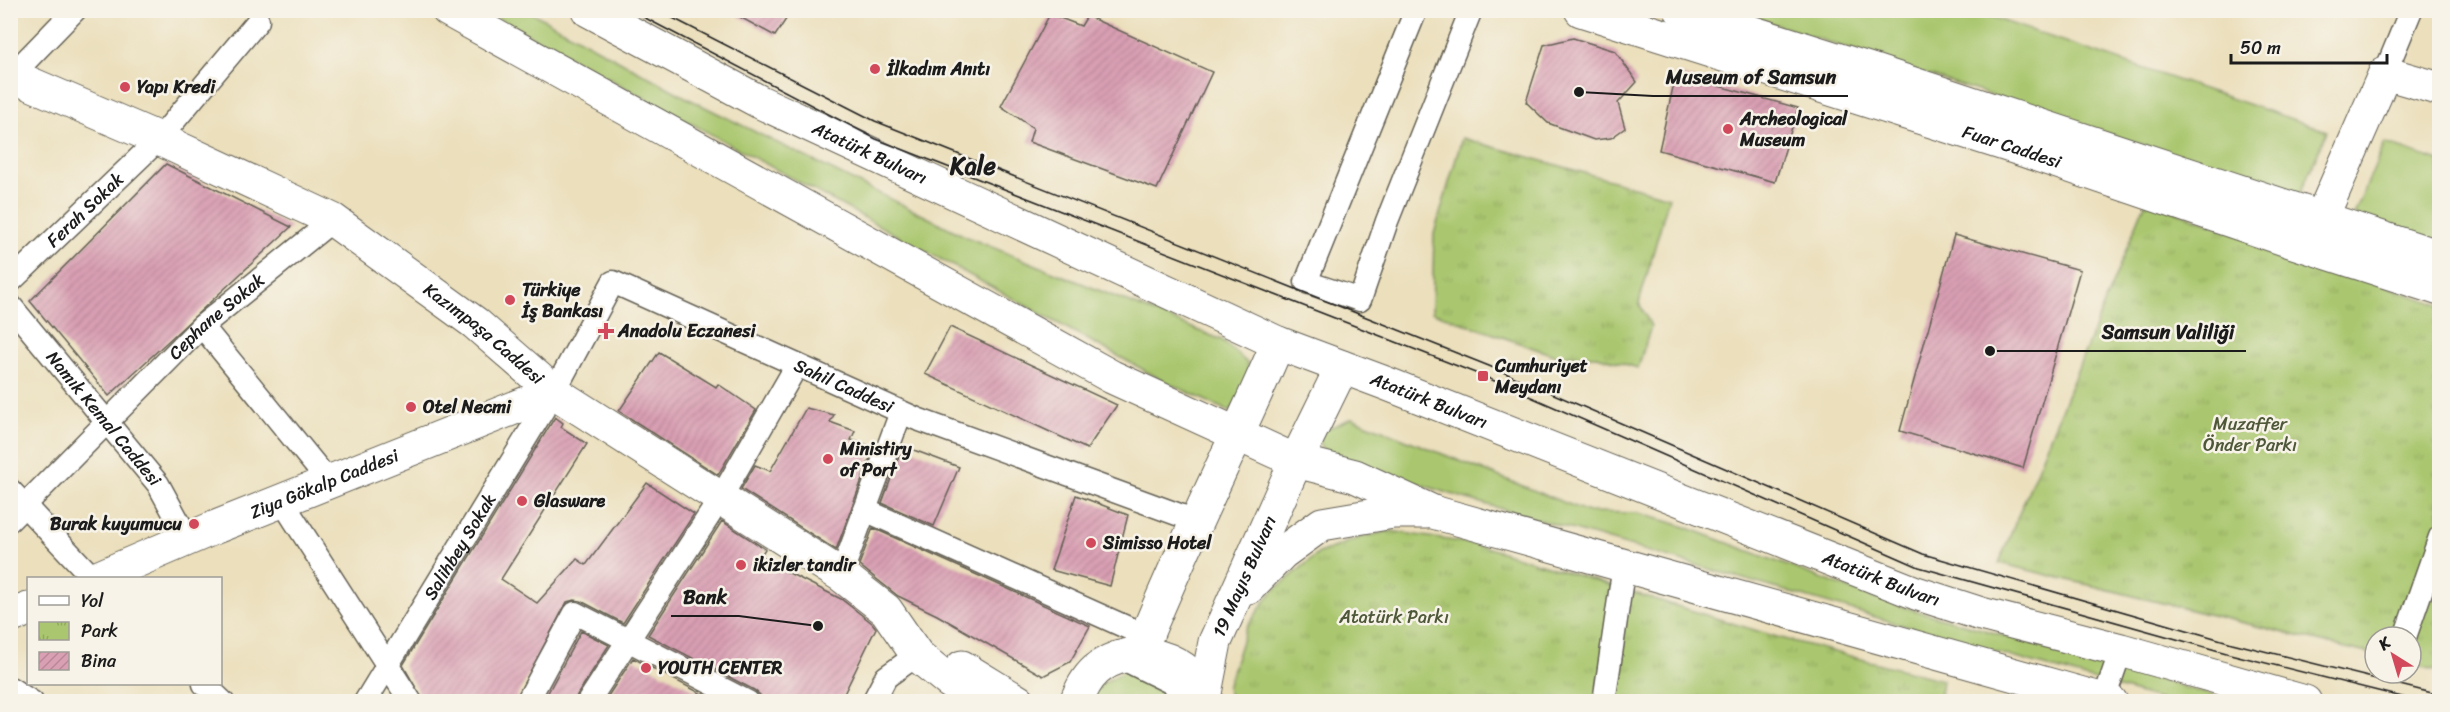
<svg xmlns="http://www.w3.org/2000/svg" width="2450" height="712" font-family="Sriracha,sans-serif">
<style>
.grass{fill:#aac76f;stroke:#637246;stroke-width:1.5}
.park{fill:url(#park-tufts);stroke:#637246;stroke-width:1.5}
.building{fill:url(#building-hatch)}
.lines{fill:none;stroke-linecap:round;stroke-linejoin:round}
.street-casing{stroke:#646054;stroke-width:25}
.secondary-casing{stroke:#646054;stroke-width:35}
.primary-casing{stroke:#646054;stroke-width:35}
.street{stroke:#fff;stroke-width:22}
.secondary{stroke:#fff;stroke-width:33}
.primary{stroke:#fff;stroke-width:33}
.tram{stroke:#1c1c1c;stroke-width:1.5}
.poi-dot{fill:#d1495b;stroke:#f7f3e8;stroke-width:2}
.labels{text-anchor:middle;stroke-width:5;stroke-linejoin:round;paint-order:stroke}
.poi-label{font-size:18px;font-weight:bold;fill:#1c1c1c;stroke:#f7f3e8;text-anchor:start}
.street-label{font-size:18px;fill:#1c1c1c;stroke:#f7f3e8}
.park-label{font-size:18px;fill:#4e5839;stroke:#f7f3e8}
.district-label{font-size:24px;font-weight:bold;fill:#1c1c1c;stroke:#f7f3e8}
.leader{fill:none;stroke:#1c1c1c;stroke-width:2}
.callout-dot{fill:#1c1c1c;stroke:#f7f3e8;stroke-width:2}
.callout-label{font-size:20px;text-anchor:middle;font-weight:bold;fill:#1c1c1c;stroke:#f7f3e8;stroke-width:5;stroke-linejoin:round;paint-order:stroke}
</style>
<defs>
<pattern id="park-tufts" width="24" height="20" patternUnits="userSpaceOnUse" patternTransform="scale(1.5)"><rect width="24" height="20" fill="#aac76f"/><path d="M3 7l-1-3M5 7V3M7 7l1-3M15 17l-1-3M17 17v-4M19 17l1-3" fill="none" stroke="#92aa60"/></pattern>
<pattern id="building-hatch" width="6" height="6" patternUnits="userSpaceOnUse" patternTransform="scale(1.5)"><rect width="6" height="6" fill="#d99fb3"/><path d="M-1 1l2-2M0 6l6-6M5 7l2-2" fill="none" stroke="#ba8899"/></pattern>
</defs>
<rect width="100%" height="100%" fill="#f7f3e8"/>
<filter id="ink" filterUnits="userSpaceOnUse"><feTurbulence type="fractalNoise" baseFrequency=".0167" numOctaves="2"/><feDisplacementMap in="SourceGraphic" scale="12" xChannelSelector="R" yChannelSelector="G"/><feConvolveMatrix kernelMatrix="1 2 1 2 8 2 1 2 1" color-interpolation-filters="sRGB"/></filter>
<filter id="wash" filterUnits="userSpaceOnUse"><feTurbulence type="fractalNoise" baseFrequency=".008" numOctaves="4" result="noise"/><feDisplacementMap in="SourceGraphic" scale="24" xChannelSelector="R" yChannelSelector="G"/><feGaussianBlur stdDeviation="1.35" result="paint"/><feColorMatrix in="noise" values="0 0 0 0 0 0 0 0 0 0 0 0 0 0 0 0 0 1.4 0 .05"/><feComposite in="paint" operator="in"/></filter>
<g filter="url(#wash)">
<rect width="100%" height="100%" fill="#ebdfbc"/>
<path class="grass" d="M 485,11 L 529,11 L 689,99 L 967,237 L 1222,340 L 1247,363 L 1251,380 L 1230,412 L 1164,381 Z
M 1733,11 L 1974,11 L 2327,131 L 2299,196 Z
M 2385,143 L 2439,161 L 2439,243 L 2354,215 Z
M 1352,418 L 1588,512 L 1638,513 L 1680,525 L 1876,599 L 2232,701 L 2165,701 L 1464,498 L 1327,455 L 1318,441 L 1324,430 Z
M 1133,667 L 1190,702 L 1090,702 L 1101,684 Z"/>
<path class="park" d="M 1462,138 L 1669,197 L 1639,303 L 1651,326 L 1638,368 L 1597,356 L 1556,356 L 1432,312 L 1434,234 Z
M 2146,201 L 2439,305 L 2439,671 L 2411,664 L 2411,637 L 2375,637 L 2375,655 L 1999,563 Z
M 1391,531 L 1479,545 L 1777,637 L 1942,680 L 1939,702 L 1232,702 L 1227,688 L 1246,628 L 1271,593 L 1319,553 L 1362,537 Z"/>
<g id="blocks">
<path class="building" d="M 727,10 L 792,10 L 775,36 Z
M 1050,14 L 1081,26 L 1087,16 L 1212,72 L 1157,189 L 1029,142 L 1033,128 L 1001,106 Z
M 1573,38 L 1615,51 L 1637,82 L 1618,103 L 1625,128 L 1611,138 L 1594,140 L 1548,123 L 1526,102 L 1544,45 Z
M 1676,74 L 1798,108 L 1775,182 L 1659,150 Z
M 166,164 L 291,227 L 109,396 L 30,301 Z
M 1954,235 L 2080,270 L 2023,468 L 1900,431 Z
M 950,327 L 1117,405 L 1087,449 L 925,374 Z
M 659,352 L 716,387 L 718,384 L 756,410 L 718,475 L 619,411 Z
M 806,408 L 834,415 L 830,422 L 855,431 L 851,440 L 874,447 L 836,550 L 741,489 L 755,465 L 770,471 Z
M 555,417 L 563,423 L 561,427 L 587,444 L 501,579 L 537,603 L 577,559 L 586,565 L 647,483 L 694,514 L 623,623 L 581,601 L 574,600 L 567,602 L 514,702 L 424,702 L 403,665 Z
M 903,446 L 959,467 L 934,526 L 882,503 Z
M 1076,495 L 1128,515 L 1110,586 L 1051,570 Z
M 722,521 L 765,549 L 761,555 L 779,568 L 841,599 L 872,623 L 876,628 L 840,702 L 761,702 L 760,695 L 754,690 L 648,635 Z
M 873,528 L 1090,626 L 1070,662 L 1043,676 L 937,615 L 898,596 L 859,565 Z
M 581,631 L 609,645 L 577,695 L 575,702 L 543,702 Z
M 633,658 L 704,695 L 700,702 L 604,702 Z"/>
</g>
</g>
<g filter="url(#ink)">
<use href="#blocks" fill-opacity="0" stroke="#646054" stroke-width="1.5"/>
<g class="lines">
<g class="street-casing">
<g id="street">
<path d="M 1416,10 L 1306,282 L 1360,300 L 1387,221 L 1471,10"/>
<path d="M 2385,73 L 2411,10"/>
<path d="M 10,77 L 75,10"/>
<path id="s1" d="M 10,282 L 159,139 L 258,21"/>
<path id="s2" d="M 10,305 L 158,484 L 188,539"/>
<path d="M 202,326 L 329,482"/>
<path d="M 10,490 L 93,578"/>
<path d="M 282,501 L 411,702"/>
<path d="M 865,510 L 1146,636"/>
<path id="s3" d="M 10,520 L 202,326 L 333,220"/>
<path d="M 841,575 L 901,412"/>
<path d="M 2405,637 L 2440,537"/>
<path d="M 1123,659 L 1204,699"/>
<path d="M 204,684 L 223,702"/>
<path d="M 10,688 L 32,702"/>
<path d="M 2104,699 L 2121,650"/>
<path id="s4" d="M 365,702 L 554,392 L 613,282 L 917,419 L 1196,521"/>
<path d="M 527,702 L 575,613 L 748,702"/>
<path d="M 588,702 L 720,499 L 797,365"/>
<path d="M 873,702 L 886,677 L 917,655"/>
<path d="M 1604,702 L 1624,565"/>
</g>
</g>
<g class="secondary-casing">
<g id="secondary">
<path id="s5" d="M 1581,10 L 2017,148 L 2290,241 L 2440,289"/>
<path d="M 1681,10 L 1871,70 L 2440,257"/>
<path id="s6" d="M 10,75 L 159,139 L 333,220 L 475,323 L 554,392 L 841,575 L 886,610 L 917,655 L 950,682 L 981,702"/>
<path d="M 2305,230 L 2322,217 L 2385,73 L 2440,89"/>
<path id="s7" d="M 97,578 L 216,527 L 554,392"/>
<path d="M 10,617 L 28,609"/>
<path d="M 962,667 L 1019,702"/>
</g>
</g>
<g class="primary-casing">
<g id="primary">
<path d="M 448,10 L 1112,377 L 1296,461 L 1355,476 L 1433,512 L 2111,702"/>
<path id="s8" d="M 588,10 L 760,102 L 1278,343 L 1385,383 L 1916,593 L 1981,614 L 2121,650 L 2305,702"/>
<path d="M 1248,588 L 1282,553 L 1322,524 L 1393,512 L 1426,512"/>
<path d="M 1139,654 C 1181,548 1233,448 1278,343"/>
<path id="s9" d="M 1205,693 L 1215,642 L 1296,461 L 1342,367"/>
<path d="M 1076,702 C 1081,690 1086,679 1096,670 C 1132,639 1193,656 1207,702"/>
</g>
</g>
<use href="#street" class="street"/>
<use href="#secondary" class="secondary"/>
<use href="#primary" class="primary"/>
<path class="tram" d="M 630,10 L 876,139 L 1483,376 L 1919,567 L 2230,654 L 2422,702
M 657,10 L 875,121 L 1489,366 L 1923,554 L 2232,643 L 2440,695"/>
</g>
</g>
<g class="poi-dot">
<circle cx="875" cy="69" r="6"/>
<circle cx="125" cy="87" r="6"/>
<circle cx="1728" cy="129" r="6"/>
<circle cx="510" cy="300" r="6"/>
<path d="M603 322h6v6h6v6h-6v6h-6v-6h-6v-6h6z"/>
<rect x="1477" y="370" width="12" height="12" rx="3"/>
<circle cx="411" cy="407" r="6"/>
<circle cx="828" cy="459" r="6"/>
<circle cx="522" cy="501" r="6"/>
<circle cx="194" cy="524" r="6"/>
<circle cx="1091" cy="543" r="6"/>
<circle cx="741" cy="565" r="6"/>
<circle cx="646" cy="668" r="6"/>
</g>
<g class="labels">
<g class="poi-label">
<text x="887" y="75">İlkadım Anıtı</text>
<text x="137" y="93">Yapı Kredi</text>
<text x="1740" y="125">Archeological<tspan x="1740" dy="21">Museum</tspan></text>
<text x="522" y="296">Türkiye<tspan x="522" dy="21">İş Bankası</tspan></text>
<text x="618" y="337">Anadolu Eczanesi</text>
<text x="1495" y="372">Cumhuriyet<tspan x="1495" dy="21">Meydanı</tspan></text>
<text x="423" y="413">Otel Necmi</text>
<text x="840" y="455">Ministiry<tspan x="840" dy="21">of Port</tspan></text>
<text x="534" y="507">Glasware</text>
<text x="182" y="530" text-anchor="end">Burak kuyumucu</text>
<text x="1103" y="549">Simisso Hotel</text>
<text x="753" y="571">ikizler tandir</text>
<text x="658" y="674">YOUTH CENTER</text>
</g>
<g class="street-label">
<text dy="6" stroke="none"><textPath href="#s5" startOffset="452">Fuar Caddesi</textPath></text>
<text dy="6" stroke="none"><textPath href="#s8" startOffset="316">Atatürk Bulvarı</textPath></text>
<text dy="6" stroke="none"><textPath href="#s1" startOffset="104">Ferah Sokak</textPath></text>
<text dy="6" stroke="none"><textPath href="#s3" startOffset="290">Cephane Sokak</textPath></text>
<text dy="6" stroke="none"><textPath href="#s6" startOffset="543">Kazımpaşa Caddesi</textPath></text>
<text dy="6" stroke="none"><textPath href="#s4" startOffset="741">Sahil Caddesi</textPath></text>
<text dy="6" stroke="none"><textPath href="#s8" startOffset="928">Atatürk Bulvarı</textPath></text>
<text dy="6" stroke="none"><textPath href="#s2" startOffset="147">Namık Kemal Caddesi</textPath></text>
<text dy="6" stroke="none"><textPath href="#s7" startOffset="246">Ziya Gökalp Caddesi</textPath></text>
<text dy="6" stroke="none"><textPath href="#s4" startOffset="182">Salihbey Sokak</textPath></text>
<text dy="6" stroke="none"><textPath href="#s9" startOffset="124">19 Mayıs Bulvarı</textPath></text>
<text dy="6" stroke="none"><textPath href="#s8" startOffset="1414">Atatürk Bulvarı</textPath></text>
</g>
<g class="park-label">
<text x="2250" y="430">Muzaffer<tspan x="2250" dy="21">Önder Parkı</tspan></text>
<text x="1394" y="623">Atatürk Parkı</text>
</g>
<g class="district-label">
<text x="973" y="174">Kale</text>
</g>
</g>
<path class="leader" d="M1579 92L1653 96H1848M1990 351L2090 351H2246M818 626L739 616H671"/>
<g class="callout-dot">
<circle cx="1579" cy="92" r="6"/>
<circle cx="1990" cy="351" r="6"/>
<circle cx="818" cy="626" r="6"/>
</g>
<g class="callout-label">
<text x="1751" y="84">Museum of Samsun</text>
<text x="2168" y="339">Samsun Valiliği</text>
<text x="705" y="604">Bank</text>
</g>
<rect width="2450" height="712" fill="none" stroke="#f7f3e8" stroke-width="36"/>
<rect x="27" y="577" width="195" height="108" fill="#f7f3e8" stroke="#9f9d96" stroke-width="1.5"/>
<rect x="39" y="596" width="30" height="9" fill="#ffffff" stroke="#9f9d96" stroke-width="1.5"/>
<text x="81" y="607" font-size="18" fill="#1c1c1c">Yol</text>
<rect x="39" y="622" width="30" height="18" fill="url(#park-tufts)" stroke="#9f9d96" stroke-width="1.5"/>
<text x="81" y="637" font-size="18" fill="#1c1c1c">Park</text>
<rect x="39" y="652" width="30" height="18" fill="url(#building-hatch)" stroke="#9f9d96" stroke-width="1.5"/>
<text x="81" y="667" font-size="18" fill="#1c1c1c">Bina</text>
<g transform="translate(2393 655) rotate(323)"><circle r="28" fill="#f7f3e8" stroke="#9f9d96" stroke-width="1.5"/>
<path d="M0-4.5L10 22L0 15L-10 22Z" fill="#d1495b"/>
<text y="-9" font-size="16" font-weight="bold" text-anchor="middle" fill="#1c1c1c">K</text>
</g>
<path d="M2231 54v9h156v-9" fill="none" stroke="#1c1c1c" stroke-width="3"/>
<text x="2240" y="54" font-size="18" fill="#1c1c1c" stroke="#f7f3e8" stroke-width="4.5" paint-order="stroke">50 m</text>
</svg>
